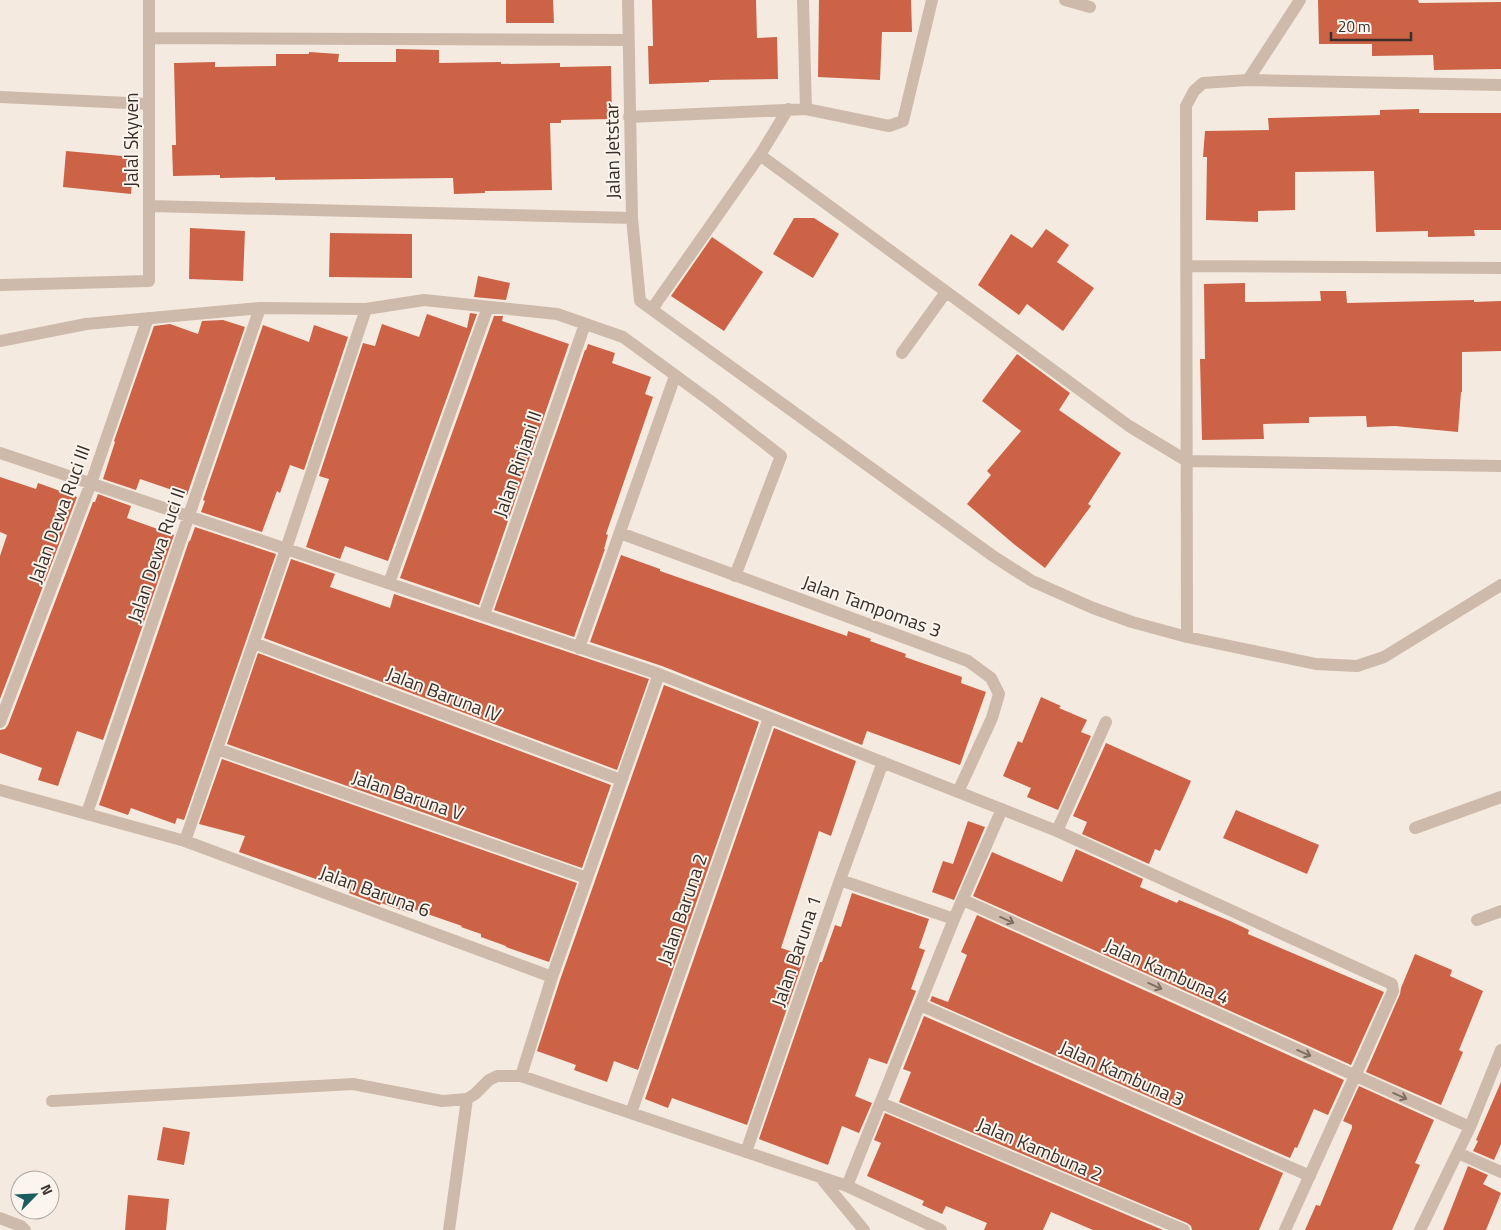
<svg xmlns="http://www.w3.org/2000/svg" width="1501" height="1230" font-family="'Titillium Web',sans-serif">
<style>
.building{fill:#cd6346}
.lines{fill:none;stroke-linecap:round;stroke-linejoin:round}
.minor{stroke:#cebaaa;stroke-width:12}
.oneway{stroke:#7d6e64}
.labels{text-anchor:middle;stroke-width:4;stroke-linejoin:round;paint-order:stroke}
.street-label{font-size:19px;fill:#3b2f2a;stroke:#fbf5ed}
</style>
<rect width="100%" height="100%" fill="#f5eae0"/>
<path class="building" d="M 506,0 L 553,0 L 554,23 L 506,23 Z
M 652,0 L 756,0 L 757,38 L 777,37 L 778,79 L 709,80 L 709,82 L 649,84 L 648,46 L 653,46 Z
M 819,0 L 911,0 L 912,32 L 882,32 L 880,80 L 818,77 Z
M 1318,0 L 1418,0 L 1419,3 L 1501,2 L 1501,69 L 1434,70 L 1433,55 L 1372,56 L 1372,44 L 1319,44 Z
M 396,49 L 439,50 L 439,63 L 501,62 L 501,64 L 560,63 L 560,67 L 611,66 L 612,119 L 561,120 L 561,123 L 550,123 L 552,190 L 485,191 L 485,193 L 454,194 L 453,178 L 275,180 L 275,177 L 220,178 L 220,175 L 173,176 L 172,145 L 176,145 L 174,63 L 215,62 L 215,67 L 276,66 L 276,54 L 309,54 L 309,52 L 339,54 L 338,62 L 396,62 Z
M 1419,109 L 1419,113 L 1501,113 L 1501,230 L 1474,230 L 1475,236 L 1428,237 L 1428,231 L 1376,232 L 1374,171 L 1295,172 L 1295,210 L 1258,211 L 1258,222 L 1206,220 L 1207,157 L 1203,157 L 1205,131 L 1269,130 L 1268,118 L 1380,115 L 1380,110 Z
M 66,151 L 134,157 L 131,194 L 63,187 Z
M 794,218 L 814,218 L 839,234 L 813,278 L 773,254 Z
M 190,228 L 245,231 L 243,281 L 189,279 Z
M 1046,229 L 1069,245 L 1057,262 L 1094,288 L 1063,331 L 1027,304 L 1019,315 L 978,285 L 1011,234 L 1032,248 Z
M 330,233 L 412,234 L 412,278 L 329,277 Z
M 712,237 L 763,272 L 724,331 L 671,296 Z
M 478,276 L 510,283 L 506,300 L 474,297 Z
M 1245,283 L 1245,302 L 1321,301 L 1320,291 L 1346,291 L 1347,303 L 1474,300 L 1474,302 L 1501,301 L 1501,351 L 1462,352 L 1462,392 L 1461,392 L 1458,432 L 1395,426 L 1367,427 L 1366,416 L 1309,417 L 1309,423 L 1263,424 L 1264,439 L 1202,440 L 1200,359 L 1205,359 L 1204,284 Z
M 470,313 L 477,314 L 388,561 L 345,546 L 340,559 L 306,547 L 329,479 L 319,476 L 363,343 L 375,346 L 382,324 L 419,337 L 427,314 L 467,328 Z
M 494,316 L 503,316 L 502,321 L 569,344 L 479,605 L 400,578 Z
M 223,320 L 245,327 L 187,495 L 140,479 L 136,490 L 103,479 L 115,442 L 114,441 L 154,326 L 170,324 L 198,334 L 202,321 Z
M 263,325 L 309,342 L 314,325 L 348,337 L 304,470 L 290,465 L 280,493 L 277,491 L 262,532 L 201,512 L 205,501 L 203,500 Z
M 588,344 L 615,353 L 612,363 L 651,377 L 645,394 L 653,397 L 606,534 L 608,535 L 604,549 L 605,549 L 574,637 L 494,610 L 585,350 L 586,350 Z
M 1017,354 L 1070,393 L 1059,410 L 1121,453 L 1088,504 L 1091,506 L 1045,568 L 1015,545 L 967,504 L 991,475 L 987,471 L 1021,431 L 982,401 Z
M 0,477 L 36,489 L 38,483 L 77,497 L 0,699 L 0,556 L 7,535 L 0,532 Z
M 98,494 L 131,506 L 127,518 L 174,535 L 103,740 L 77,731 L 58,786 L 38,780 L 42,768 L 0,753 L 0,730 L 5,729 L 8,725 L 93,502 L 95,502 Z
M 195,527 L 276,554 L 184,820 L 177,818 L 175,824 L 131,808 L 128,815 L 99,805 L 189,541 L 190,541 Z
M 621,555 L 660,569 L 660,571 L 847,636 L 848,631 L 871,639 L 870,641 L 906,654 L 905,657 L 962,677 L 961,683 L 986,692 L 960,765 L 867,731 L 862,745 L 662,666 L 590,642 Z
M 291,559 L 335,574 L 330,587 L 390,608 L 394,594 L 649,679 L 617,770 L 264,638 Z
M 258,653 L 611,785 L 582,868 L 227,744 Z
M 664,685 L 759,722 L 638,1070 L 614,1061 L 607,1082 L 574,1070 L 576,1065 L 537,1051 L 560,980 Z
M 1041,697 L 1061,706 L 1059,708 L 1087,720 L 1081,732 L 1091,736 L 1058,810 L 1027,797 L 1031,788 L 1003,776 L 1018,741 L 1022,743 Z
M 774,728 L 856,761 L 831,836 L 819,831 L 781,948 L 805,956 L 747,1125 L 672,1098 L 668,1108 L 645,1099 Z
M 1106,743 L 1191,781 L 1160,851 L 1155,849 L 1149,864 L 1082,834 L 1087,822 L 1073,816 Z
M 222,759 L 577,883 L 549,962 L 506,947 L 506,946 L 481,937 L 481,934 L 461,927 L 462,926 L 413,909 L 412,914 L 381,903 L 380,905 L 349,893 L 350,891 L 239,852 L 245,836 L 199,824 Z
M 1236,810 L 1319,845 L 1307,874 L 1223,838 Z
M 968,821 L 985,827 L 954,900 L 932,892 L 943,861 L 953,864 Z
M 1076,849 L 1143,879 L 1140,887 L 1177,903 L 1179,900 L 1230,921 L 1249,930 L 1248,934 L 1384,992 L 1351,1065 L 973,896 L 992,852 L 1062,882 Z
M 852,893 L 929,919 L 919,948 L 925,950 L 911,989 L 916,991 L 887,1064 L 869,1058 L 855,1096 L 872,1103 L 859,1133 L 842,1126 L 828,1165 L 759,1139 L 820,962 L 822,962 L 835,925 L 841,927 Z
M 977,915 L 1344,1080 L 1328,1115 L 1314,1109 L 1297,1148 L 1295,1147 L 1290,1158 L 930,1001 L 932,996 L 948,1002 L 967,955 L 961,952 Z
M 1415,954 L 1452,970 L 1450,976 L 1483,991 L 1459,1050 L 1463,1052 L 1441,1105 L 1366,1072 L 1400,994 L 1401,988 Z
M 924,1016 L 1283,1173 L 1259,1230 L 1192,1230 L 1191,1226 L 1187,1223 L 899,1102 L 911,1072 L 903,1069 Z
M 1501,1082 L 1501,1144 L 1494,1160 L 1473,1151 L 1478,1141 L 1476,1140 Z
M 1359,1086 L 1434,1120 L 1415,1163 L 1420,1165 L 1392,1230 L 1305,1230 L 1316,1205 L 1320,1206 L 1352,1128 L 1352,1125 L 1343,1121 Z
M 885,1113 L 1163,1230 L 1093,1230 L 1051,1212 L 1043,1230 L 984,1230 L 987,1223 L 946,1206 L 942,1214 L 922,1205 L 924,1201 L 867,1176 L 881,1143 L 874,1140 Z
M 163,1127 L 190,1132 L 184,1165 L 157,1160 Z
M 1468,1166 L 1488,1175 L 1483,1184 L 1501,1193 L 1486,1230 L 1443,1230 Z
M 128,1195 L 169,1199 L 166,1230 L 125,1230 Z"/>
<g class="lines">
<path class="minor" d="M 628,0 L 632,218 L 640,301 L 993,556 L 1032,581 L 1093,608 L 1132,622 L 1187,637 L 1316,664 L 1357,666 L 1384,657 L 1501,585
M 1065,0 L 1090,7
M 150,38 L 628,40
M 1248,80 L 1501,85
M 0,97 L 149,104
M 788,109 L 760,155 L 1129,426 L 1187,461 L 1501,466
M 806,109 L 889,126 L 903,121 L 932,0
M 629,117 L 806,109 L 803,0
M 150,206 L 632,218
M 1187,266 L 1501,268
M 0,285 L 149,281 L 149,0
M 652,309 L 760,155
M 0,341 L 86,324 L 260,308 L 366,309 L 424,300 L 557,314 L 623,337 L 713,403 L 781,456 L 735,576
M 902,353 L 946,292
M 0,453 L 659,674 L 1057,831 L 1392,984 L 1393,991 L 1355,1076 L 1285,1230
M 620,533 L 968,661 L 991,678 L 999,694 L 992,718 L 958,792
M 389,583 L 488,307
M 484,615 L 585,324
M 1187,637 L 1186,106 L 1194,91 L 1203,83 L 1248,80 L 1300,0
M 254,643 L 621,780
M 579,648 L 675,376
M 659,674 L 552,977 L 521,1076 L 847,1186 L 954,919 L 1002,809
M 0,722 L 91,483 L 148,318
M 217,749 L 587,878
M 0,790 L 185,841 L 552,977
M 87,813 L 260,308
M 1415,828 L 1501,797
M 1057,831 L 1106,722
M 185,841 L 286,549 L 366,309
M 840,880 L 954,919
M 963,900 L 1470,1127
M 1477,920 L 1501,911
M 920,1005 L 1310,1176
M 52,1101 L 353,1084 L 442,1101 L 467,1099 L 475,1094 L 489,1080 L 497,1076 L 521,1076
M 881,1103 L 1184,1230
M 631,1113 L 769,718
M 746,1152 L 840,880 L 883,762
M 1458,1153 L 1501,1172
M 820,1177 L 864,1230
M 847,1186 L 941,1230
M 0,1218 L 21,1226 L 25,1230
M 449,1230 L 467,1099
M 1420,1230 L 1470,1127 L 1501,1050"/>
</g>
<defs><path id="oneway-shaft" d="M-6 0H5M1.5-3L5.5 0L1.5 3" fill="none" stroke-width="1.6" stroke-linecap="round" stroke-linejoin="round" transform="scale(1.25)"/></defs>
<g class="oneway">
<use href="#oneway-shaft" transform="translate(1007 920) rotate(24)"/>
<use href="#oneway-shaft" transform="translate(1155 986) rotate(24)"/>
<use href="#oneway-shaft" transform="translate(1304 1053) rotate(24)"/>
<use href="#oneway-shaft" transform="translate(1400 1096) rotate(24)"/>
</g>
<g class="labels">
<g class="street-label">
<text transform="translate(131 140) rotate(-90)" y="7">Jalal Skyven</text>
<text transform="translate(612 151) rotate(-91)" y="7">Jalan Jetstar</text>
<text transform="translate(517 464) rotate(-71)" y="7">Jalan Rinjani II</text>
<text transform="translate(59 514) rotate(-70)" y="7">Jalan Dewa Ruci III</text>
<text transform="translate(156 555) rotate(-71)" y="7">Jalan Dewa Ruci II</text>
<text transform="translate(872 606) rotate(20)" y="7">Jalan Tampomas 3</text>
<text transform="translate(444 694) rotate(21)" y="7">Jalan Baruna IV</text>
<text transform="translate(408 795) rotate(19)" y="7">Jalan Baruna V</text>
<text transform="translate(375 891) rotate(20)" y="7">Jalan Baruna 6</text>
<text transform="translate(682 909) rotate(-71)" y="7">Jalan Baruna 2</text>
<text transform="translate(796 951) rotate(-71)" y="7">Jalan Baruna 1</text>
<text transform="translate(1167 971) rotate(24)" y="7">Jalan Kambuna 4</text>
<text transform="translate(1122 1073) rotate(24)" y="7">Jalan Kambuna 3</text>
<text transform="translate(1040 1149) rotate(23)" y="7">Jalan Kambuna 2</text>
</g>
</g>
<g transform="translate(35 1195) rotate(66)"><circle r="24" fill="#fbf5ed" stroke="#aea69f"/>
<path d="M0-4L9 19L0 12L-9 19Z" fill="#1c5e60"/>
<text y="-8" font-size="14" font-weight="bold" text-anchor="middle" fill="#3b2f2a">N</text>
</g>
<path d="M1331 32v8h80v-8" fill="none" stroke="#3b2f2a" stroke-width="2.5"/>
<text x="1338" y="32" font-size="15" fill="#3b2f2a" stroke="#fbf5ed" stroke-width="4" paint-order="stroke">20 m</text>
</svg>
